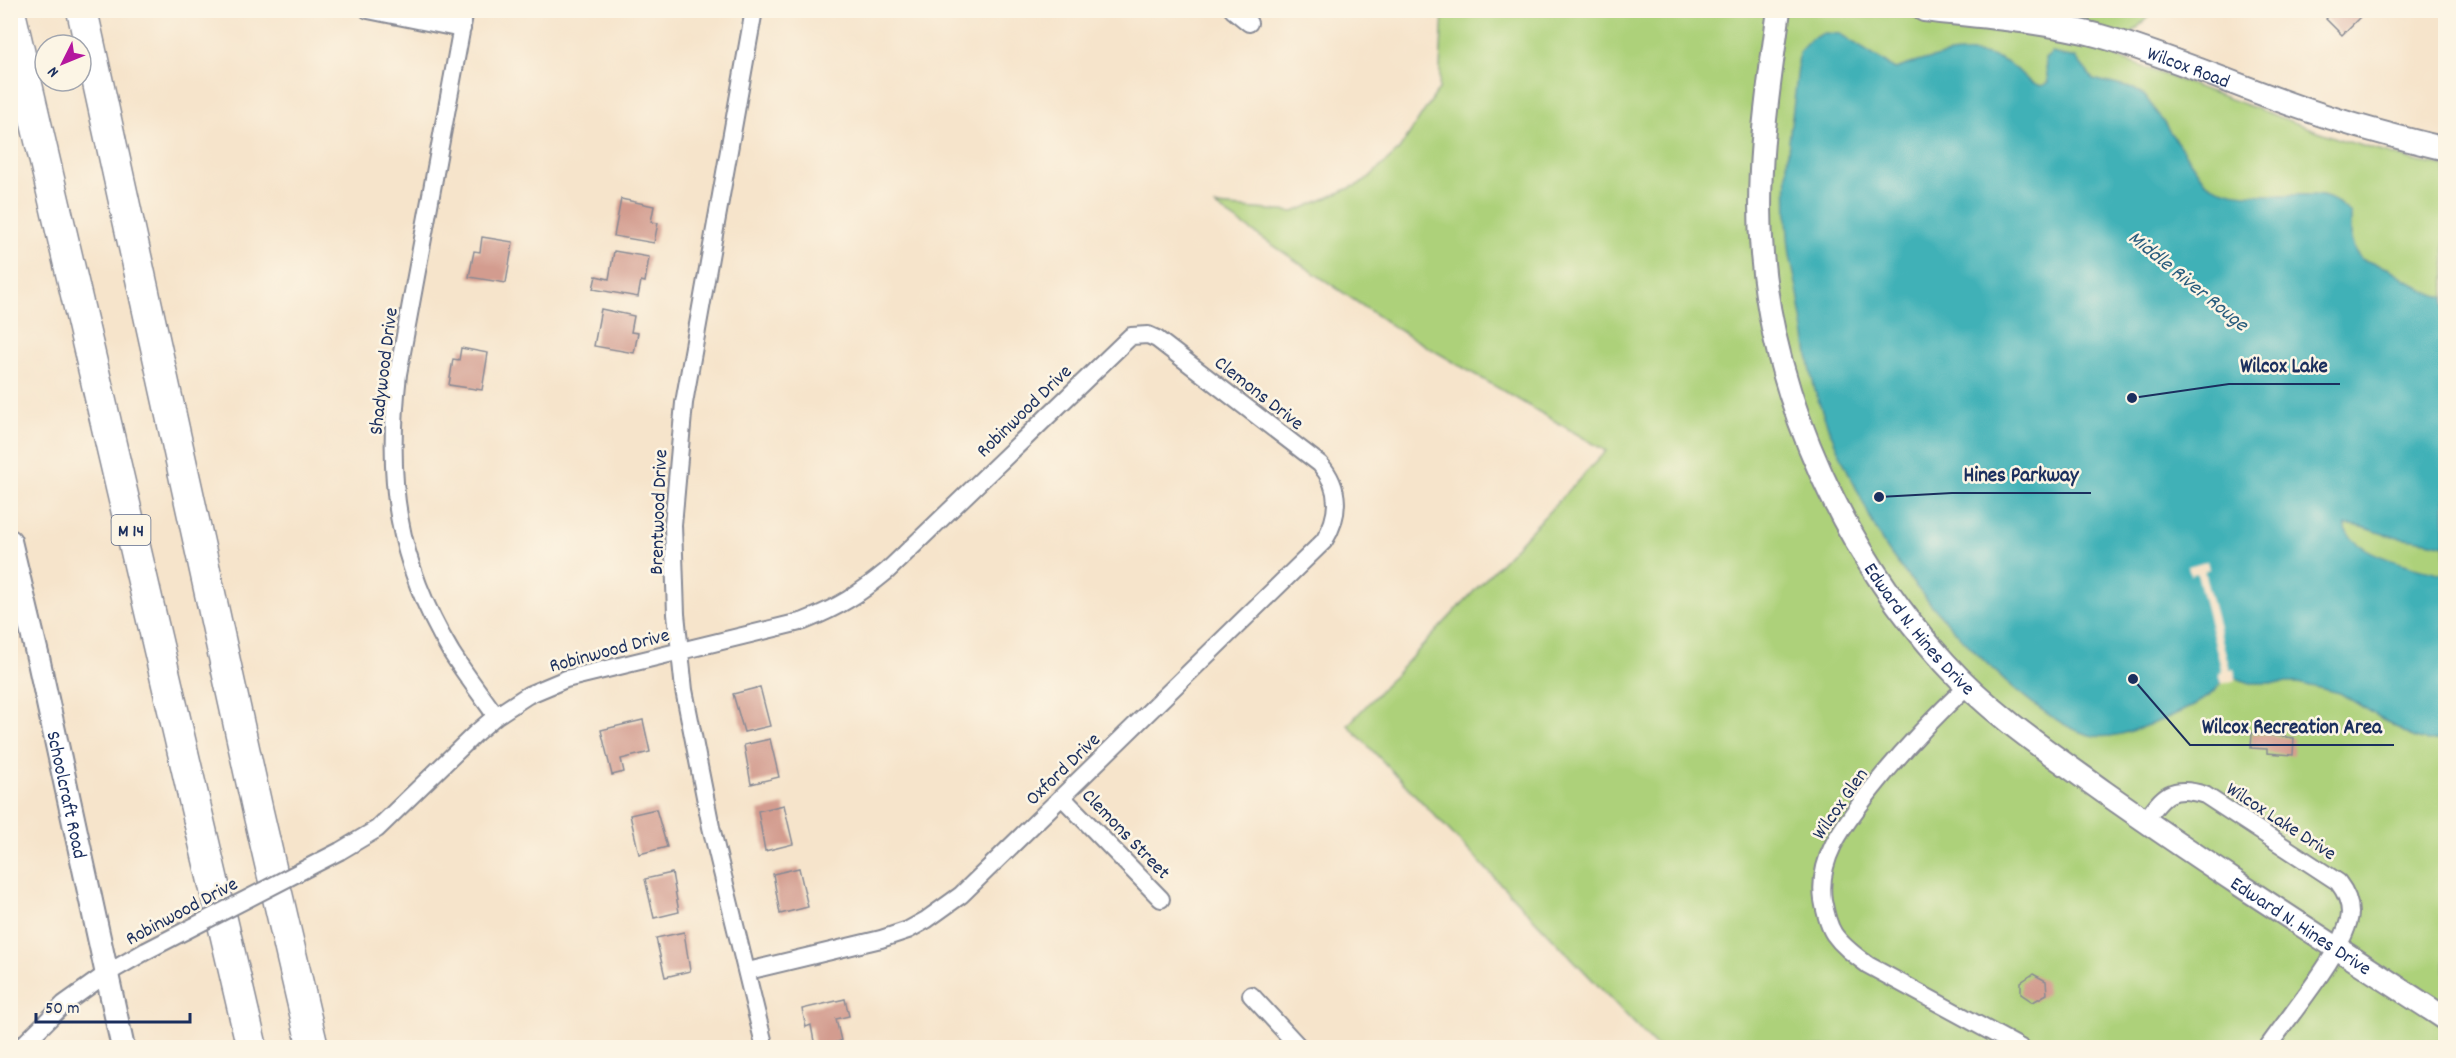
<svg xmlns="http://www.w3.org/2000/svg" width="2456" height="1058" font-family="Dekko,sans-serif">
<style>
.green{fill:#add17a;stroke:#64806c;stroke-width:1.5}
.water{fill:#40b1b7;stroke:#2e708a;stroke-width:1.5}
.pier{fill:#f6e4cb}
.building{fill:#d39c8f}
.lines{fill:none;stroke-linecap:round;stroke-linejoin:round}
.street-casing{stroke:#888a94;stroke-width:20}
.secondary-casing{stroke:#888a94;stroke-width:26}
.highway-casing{stroke:#888a94;stroke-width:33}
.street{stroke:#fff;stroke-width:16}
.secondary{stroke:#fff;stroke-width:22}
.highway{stroke:#fff;stroke-width:30}
.street-bridge-casing{stroke:#888a94;stroke-width:20;stroke-linecap:butt}
.street-bridge{stroke:#fff;stroke-width:16}
.labels{text-anchor:middle;stroke-width:5;stroke-linejoin:round;paint-order:stroke}
.shield{fill:#fcf5e5;stroke:#5e6a86;stroke-width:1.5}
.shield-label{font-size:18px;font-weight:bold;fill:#1b2f5e}
.street-label{font-size:20px;fill:#1b2f5e;stroke:#fcf5e5}
.water-label{font-size:21px;font-style:italic;fill:#285c7d;stroke:#fcf5e5}
.leader{fill:none;stroke:#1b2f5e;stroke-width:2}
.callout-dot{fill:#1b2f5e;stroke:#fcf5e5;stroke-width:2}
.callout-label{font-size:21px;text-anchor:middle;font-weight:bold;fill:#1b2f5e;stroke:#fcf5e5;stroke-width:5;stroke-linejoin:round;paint-order:stroke}
</style>
<rect width="100%" height="100%" fill="#fcf5e5"/>
<filter id="ink" filterUnits="userSpaceOnUse"><feTurbulence type="fractalNoise" baseFrequency=".0167" numOctaves="2"/><feDisplacementMap in="SourceGraphic" scale="12" xChannelSelector="R" yChannelSelector="G"/><feConvolveMatrix kernelMatrix="1 2 1 2 8 2 1 2 1" color-interpolation-filters="sRGB"/></filter>
<filter id="wash" filterUnits="userSpaceOnUse"><feTurbulence type="fractalNoise" baseFrequency=".008" numOctaves="4" result="noise"/><feDisplacementMap in="SourceGraphic" scale="24" xChannelSelector="R" yChannelSelector="G"/><feGaussianBlur stdDeviation="1.35" result="paint"/><feColorMatrix in="noise" values="0 0 0 0 0 0 0 0 0 0 0 0 0 0 0 0 0 1.4 0 .05"/><feComposite in="paint" operator="in"/></filter>
<g filter="url(#wash)">
<rect width="100%" height="100%" fill="#f6e4cb"/>
<path class="green" d="M 1443,10 L 2154,11 L 2110,55 L 2342,140 L 2418,162 L 2445,166 L 2445,1047 L 1657,1047 L 1348,725 L 1606,451 L 1397,329 L 1215,206 L 1294,212 L 1364,182 L 1398,151 L 1439,89 Z"/>
<path class="water" d="M 1824,33 L 1840,34 L 1895,69 C 1931,58 1972,42 2008,63 C 2024,72 2020,79 2042,86 L 2048,83 L 2045,59 L 2052,53 L 2076,58 L 2093,79 L 2134,89 L 2145,96 L 2202,178 C 2219,195 2254,195 2278,195 C 2308,196 2327,188 2351,214 L 2351,240 L 2355,251 L 2361,259 L 2390,269 L 2423,290 L 2445,298 L 2445,545 C 2426,540 2407,539 2388,535 C 2373,532 2362,524 2346,525 L 2345,529 C 2361,558 2415,566 2445,575 L 2444,737 C 2432,743 2424,741 2412,737 L 2340,693 L 2298,683 L 2250,683 L 2236,678 L 2222,682 C 2212,699 2173,716 2154,723 C 2136,729 2115,739 2095,736 C 2034,727 1915,593 1882,541 C 1873,526 1867,510 1859,494 C 1842,460 1826,426 1815,390 C 1808,362 1805,334 1800,306 C 1798,289 1793,272 1790,255 C 1786,225 1786,195 1787,165 C 1789,128 1797,90 1799,52 L 1811,39 Z"/>
<path class="pier" d="M 2207,561 L 2209,569 L 2204,571 L 2230,670 L 2234,669 L 2236,680 L 2222,684 L 2219,673 L 2222,672 L 2197,573 L 2190,575 L 2188,566 Z"/>
<g id="blocks">
<path class="building" d="M 2334,10 L 2356,10 L 2361,16 L 2342,35 L 2326,19 Z
M 621,199 L 654,206 L 651,222 L 658,223 L 654,243 L 614,236 Z
M 482,237 L 513,242 L 506,283 L 469,277 L 474,251 L 480,252 Z
M 614,251 L 649,257 L 645,282 L 641,281 L 638,297 L 593,289 L 596,276 L 609,279 Z
M 601,309 L 634,316 L 631,332 L 638,333 L 634,353 L 594,346 Z
M 461,348 L 488,353 L 482,390 L 449,385 L 453,359 L 459,360 Z
M 760,687 L 770,726 L 744,732 L 733,694 Z
M 643,720 L 650,752 L 621,759 L 624,772 L 612,775 L 601,730 Z
M 2252,733 L 2294,738 L 2293,755 L 2267,753 L 2267,749 L 2251,748 Z
M 770,739 L 779,777 L 751,784 L 744,745 Z
M 784,805 L 793,844 L 765,851 L 758,811 Z
M 656,809 L 667,847 L 639,854 L 630,815 Z
M 799,868 L 808,907 L 780,914 L 773,874 Z
M 672,873 L 679,912 L 654,918 L 645,879 Z
M 684,932 L 690,971 L 665,977 L 656,938 Z
M 2033,974 L 2046,981 L 2047,994 L 2033,1002 L 2021,994 L 2021,982 Z
M 845,999 L 849,1016 L 836,1019 L 841,1041 L 815,1047 L 811,1025 L 806,1027 L 802,1009 Z"/>
</g>
</g>
<g filter="url(#ink)">
<use href="#blocks" fill-opacity="0" stroke="#888a94" stroke-width="1.5"/>
<g class="lines">
<g class="street-casing">
<path id="street" d="M 368,10 L 462,29
M 465,10 L 398,374 C 386,479 396,560 451,652 C 465,674 481,695 496,716
M 754,10 L 684,403 L 673,525 L 676,614 L 684,690 L 711,827 L 765,1048
M 1233,10 L 1249,23
M 1967,686 C 1931,720 1901,752 1871,790 C 1846,823 1817,856 1823,900 C 1825,911 1828,925 1834,934 C 1843,947 1856,956 1868,965 L 2021,1048
M 1062,797 L 1161,899
M 2145,821 C 2163,795 2172,784 2205,795 L 2338,882 C 2345,891 2350,902 2350,913 C 2348,947 2288,1017 2267,1048
M 340,851 L 377,829 L 476,733 L 496,716 L 528,695 L 566,679 L 804,621 C 839,607 858,595 887,571 L 1131,336 L 1148,335 L 1157,339 L 1320,464 C 1341,488 1340,515 1324,541 L 961,895 L 926,920 L 908,930 L 881,939 L 748,971
M 1251,995 L 1300,1048
M 20,1048 L 64,1004 L 106,974 L 146,951"/>
</g>
<g class="secondary-casing">
<g id="secondary">
<path id="s1" d="M 1779,10 C 1768,91 1755,172 1762,254 C 1775,403 1845,553 1945,663 C 1991,714 2050,753 2104,792 C 2216,871 2331,944 2446,1019"/>
<path id="s2" d="M 1924,10 C 1982,17 2043,21 2100,36 C 2171,56 2239,87 2310,111 C 2354,126 2400,138 2446,149"/>
<path id="s3" d="M 10,541 L 39,662 L 123,1048"/>
</g>
</g>
<g class="highway-casing">
<path id="highway" d="M 82,10 L 258,812 L 313,1048
M 10,12 L 252,1048"/>
</g>
<use href="#street" class="street"/>
<use href="#secondary" class="secondary"/>
<use href="#highway" class="highway"/>
<g class="street-bridge-casing">
<path id="street-bridge" d="M 146,951 L 340,851"/>
</g>
<use href="#street-bridge" class="street-bridge"/>
</g>
</g>
<g class="labels">
<rect class="shield" x="111.5" y="515" width="39" height="30" rx="4.5"/>
<g class="shield-label">
<text x="131" y="536">M 14</text>
</g>
<g class="street-label">
<text dy="7" stroke="none"><textPath href="#s2" startOffset="272">Wilcox Road</textPath></text>
<text transform="translate(382 371) rotate(-83)" y="7">Shadywood Drive</text>
<text transform="translate(1260 392) rotate(38)" y="7">Clemons Drive</text>
<text transform="translate(1023 410) rotate(-44)" y="7">Robinwood Drive</text>
<text transform="translate(657 512) rotate(-88)" y="7">Brentwood Drive</text>
<text dy="7" stroke="none"><textPath href="#s1" startOffset="658">Edward N. Hines Drive</textPath></text>
<text transform="translate(609 649) rotate(-15)" y="7">Robinwood Drive</text>
<text transform="translate(1062 768) rotate(-44)" y="7">Oxford Drive</text>
<text dy="7" stroke="none"><textPath href="#s3" startOffset="260">Schoolcraft Road</textPath></text>
<text transform="translate(1839 803) rotate(-55)" y="7">Wilcox Glen</text>
<text transform="translate(2282 820) rotate(33)" y="7">Wilcox Lake Drive</text>
<text transform="translate(1127 833) rotate(46)" y="7">Clemons Street</text>
<text transform="translate(181 910) rotate(-28)" y="7">Robinwood Drive</text>
<text dy="7" stroke="none"><textPath href="#s1" startOffset="1144">Edward N. Hines Drive</textPath></text>
</g>
<g class="water-label">
<text transform="translate(2189 280) rotate(39)" y="7">Middle River Rouge</text>
</g>
</g>
<path class="leader" d="M2132 398L2229 384H2340M1879 497L1952 493H2091M2133 679L2190 745H2394"/>
<g class="callout-dot">
<circle cx="2132" cy="398" r="6"/>
<circle cx="1879" cy="497" r="6"/>
<circle cx="2133" cy="679" r="6"/>
</g>
<g class="callout-label">
<text x="2284" y="372">Wilcox Lake</text>
<text x="2021" y="481">Hines Parkway</text>
<text x="2292" y="733">Wilcox Recreation Area</text>
</g>
<rect width="2456" height="1058" fill="none" stroke="#fcf5e5" stroke-width="36"/>
<g transform="translate(63 63) rotate(227)"><circle r="28" fill="#fcf5e5" stroke="#a2a6af" stroke-width="1.5"/>
<path d="M0-4.5L10 22L0 15L-10 22Z" fill="#b5179e"/>
<text y="-9" font-size="16" font-weight="bold" text-anchor="middle" fill="#1b2f5e">N</text>
</g>
<path d="M36 1013v9h154v-9" fill="none" stroke="#1b2f5e" stroke-width="3"/>
<text x="45" y="1013" font-size="18" fill="#1b2f5e" stroke="#fcf5e5" stroke-width="4.5" paint-order="stroke">50 m</text>
</svg>
